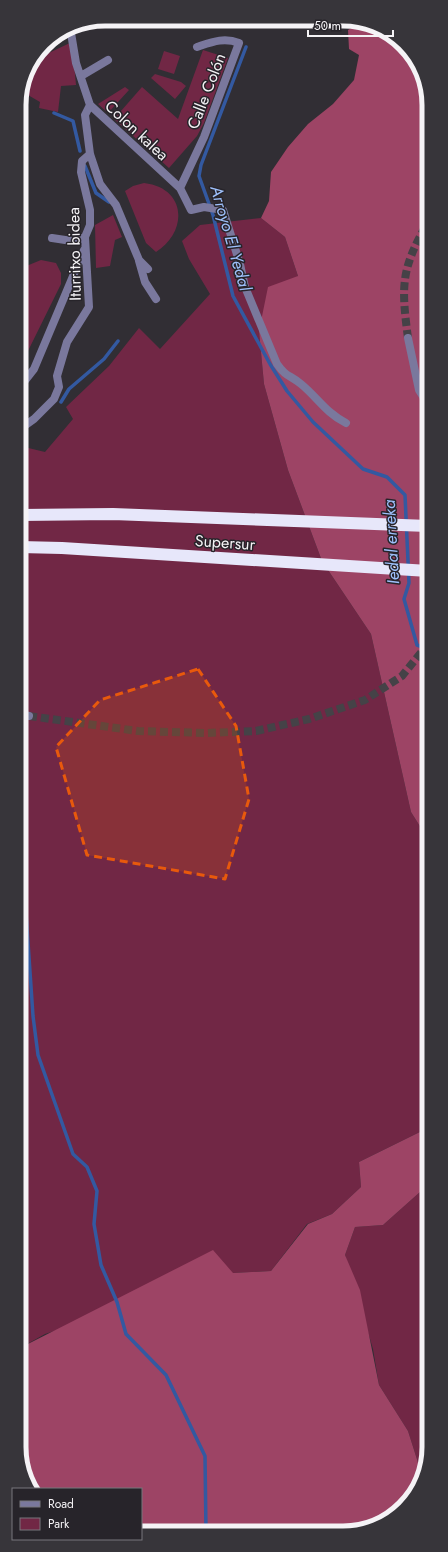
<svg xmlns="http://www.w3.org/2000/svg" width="448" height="1552" font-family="Jost,sans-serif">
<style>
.green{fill:#712745}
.forest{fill:#9d4465}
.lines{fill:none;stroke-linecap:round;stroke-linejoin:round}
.stream{stroke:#3359a1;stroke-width:3.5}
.street-tunnel{stroke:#454247;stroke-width:8;stroke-dasharray:8 4;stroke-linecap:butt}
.street{stroke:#7a789d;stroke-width:8}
.highway{stroke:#e7e7fa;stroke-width:12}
.marked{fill:#e8590c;fill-opacity:0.2;stroke:#e8590c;stroke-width:3;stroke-dasharray:8 5;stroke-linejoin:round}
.labels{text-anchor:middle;stroke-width:3;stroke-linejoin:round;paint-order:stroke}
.street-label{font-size:16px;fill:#f5f3f6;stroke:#27242a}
.water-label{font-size:17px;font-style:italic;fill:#9ec0fb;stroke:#27242a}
.rim{fill:none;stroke:#f5f3f6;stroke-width:5}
</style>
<rect width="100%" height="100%" fill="#312e34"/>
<path class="green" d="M 72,42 L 76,85 L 61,86 L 58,112 L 39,108 L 40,102 L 21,91 L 26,72 L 34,60 Z
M 203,50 L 228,58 L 204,123 L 197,136 L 169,168 L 114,119 L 142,87 L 178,119 Z
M 164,51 L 180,56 L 174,74 L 158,69 Z
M 155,74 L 181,82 L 186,86 L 175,99 L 151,78 Z
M 125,87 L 129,90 L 108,113 L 98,104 Z
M 144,183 C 187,188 188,232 156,252 L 146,243 L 125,191 L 133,186 Z
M 113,215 L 122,237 L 115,240 L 110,266 L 96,268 L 95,225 Z
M 261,218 L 285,237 L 298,276 L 259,331 L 264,384 L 288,470 L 322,561 L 371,634 L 411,812 L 428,839 L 428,1128 L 359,1162 L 361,1187 L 332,1214 L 307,1224 L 271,1271 L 233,1273 L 45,1334 L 20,1348 L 20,446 L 45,452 L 73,419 L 66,407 L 109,366 L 139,328 L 160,349 L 210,294 L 189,259 L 182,241 L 200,225 Z
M 41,260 L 56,263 L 61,273 L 61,284 L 27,353 L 19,364 L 19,269 Z
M 429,1187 L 429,1452 L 421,1472 L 408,1431 L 379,1385 L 373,1349 L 345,1255 L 355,1227 L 383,1225 L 420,1192 Z"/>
<path class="forest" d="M 362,22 L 404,44 L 427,89 L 428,205 L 423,215 L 428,228 L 428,839 L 411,812 L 371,634 L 322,561 L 288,470 L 264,384 L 259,331 L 268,287 L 298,276 L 285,237 L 261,218 L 269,201 L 271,172 L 288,147 L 308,124 L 333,104 L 354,80 L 359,55 L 349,49 L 348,30 Z
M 428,1128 L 429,1187 L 420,1192 L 383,1225 L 355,1227 L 345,1255 L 360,1290 L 379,1385 L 408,1431 L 421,1472 L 407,1504 L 359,1531 L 141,1531 L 141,1489 L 34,1489 L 21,1463 L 20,1348 L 213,1250 L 233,1273 L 271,1271 L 308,1224 L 332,1214 L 361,1187 L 359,1162 Z"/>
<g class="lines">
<path class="stream" d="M 246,47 L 201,165 L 199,176 L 213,215 L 233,296 L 270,364 L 287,391 L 313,422 L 363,469 L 387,477 L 405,495 L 409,583 L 404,599 L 417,645 L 428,649
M 54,113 L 73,121 L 80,151
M 85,166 L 96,193 L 109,202
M 61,402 L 69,389 L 104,359 L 118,341
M 20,882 L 25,898 L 33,1016 L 38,1055 L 73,1154 L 87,1167 L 97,1191 L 94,1224 L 101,1265 L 117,1302 L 126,1334 L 166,1375 L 205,1456 L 206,1531"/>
<path class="street-tunnel" d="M 408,338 C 401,285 401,269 428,222
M 29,716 L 138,731 L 206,733 L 256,731 L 309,719 L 365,700 L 402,676 L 428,644"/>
<path class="street" d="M 70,27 L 76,63 L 90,105 L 180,188 L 191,210 L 204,207 L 223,210 L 240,264 L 245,287 L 277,364 C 286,377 290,375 301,384 C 318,398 325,412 346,423
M 81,76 L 108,60
M 90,105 L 85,115 L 90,154 L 100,184 L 116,205 L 139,260 L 148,269
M 180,188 L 204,137 L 239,43 C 224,37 212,42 197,47
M 52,238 L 72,241 L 85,237
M 139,261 L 145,282 L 156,299
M 408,338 L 419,390 L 428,404
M 23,383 L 34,369 L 84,250
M 20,429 L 34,419 L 54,399 L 59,387 L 57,376 L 67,342 L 89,307 L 85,237 L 90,225 L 90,210 L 81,172 L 82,161 L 90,154
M 20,714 L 29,716"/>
<path class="highway" d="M 20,515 L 113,514 L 428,526
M 20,547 L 62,548 L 428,571"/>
</g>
<path class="marked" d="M 198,669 L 236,726 L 249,799 L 225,879 L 87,855 L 56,747 L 100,700 Z"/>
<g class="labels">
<g class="street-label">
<text transform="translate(206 91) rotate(-69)" y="6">Calle Colón</text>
<text transform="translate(137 130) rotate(43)" y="6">Colon kalea</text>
<text transform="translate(74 254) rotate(-91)" y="6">Iturritxo bidea</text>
<text transform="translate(225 542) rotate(4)" y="6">Supersur</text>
</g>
<g class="water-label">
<text transform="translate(231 238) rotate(74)" y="6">Arroyo El Yedal</text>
<text transform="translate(391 542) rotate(-93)" y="6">Iedal erreka</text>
</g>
</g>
<path d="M0 0H448V1552H0ZM105 26H343A79 79 0 0 1 422 105V1447A79 79 0 0 1 343 1526H105A79 79 0 0 1 26 1447V105A79 79 0 0 1 105 26Z" fill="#37353a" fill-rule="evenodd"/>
<path class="rim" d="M105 26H343A79 79 0 0 1 422 105V1447A79 79 0 0 1 343 1526H105A79 79 0 0 1 26 1447V105A79 79 0 0 1 105 26Z"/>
<rect x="12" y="1488" width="130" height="52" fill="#27242a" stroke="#79777c"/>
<rect x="20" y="1501" width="20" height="6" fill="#7a789d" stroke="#79777c"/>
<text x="48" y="1508" font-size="12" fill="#f5f3f6">Road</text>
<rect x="20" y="1518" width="20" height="12" fill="#712745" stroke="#79777c"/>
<text x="48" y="1528" font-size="12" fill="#f5f3f6">Park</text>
<path d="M308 30v6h85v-6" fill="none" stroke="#f5f3f6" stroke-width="2"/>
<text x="314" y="30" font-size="12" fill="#f5f3f6" stroke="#27242a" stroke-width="3" paint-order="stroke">50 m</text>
</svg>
